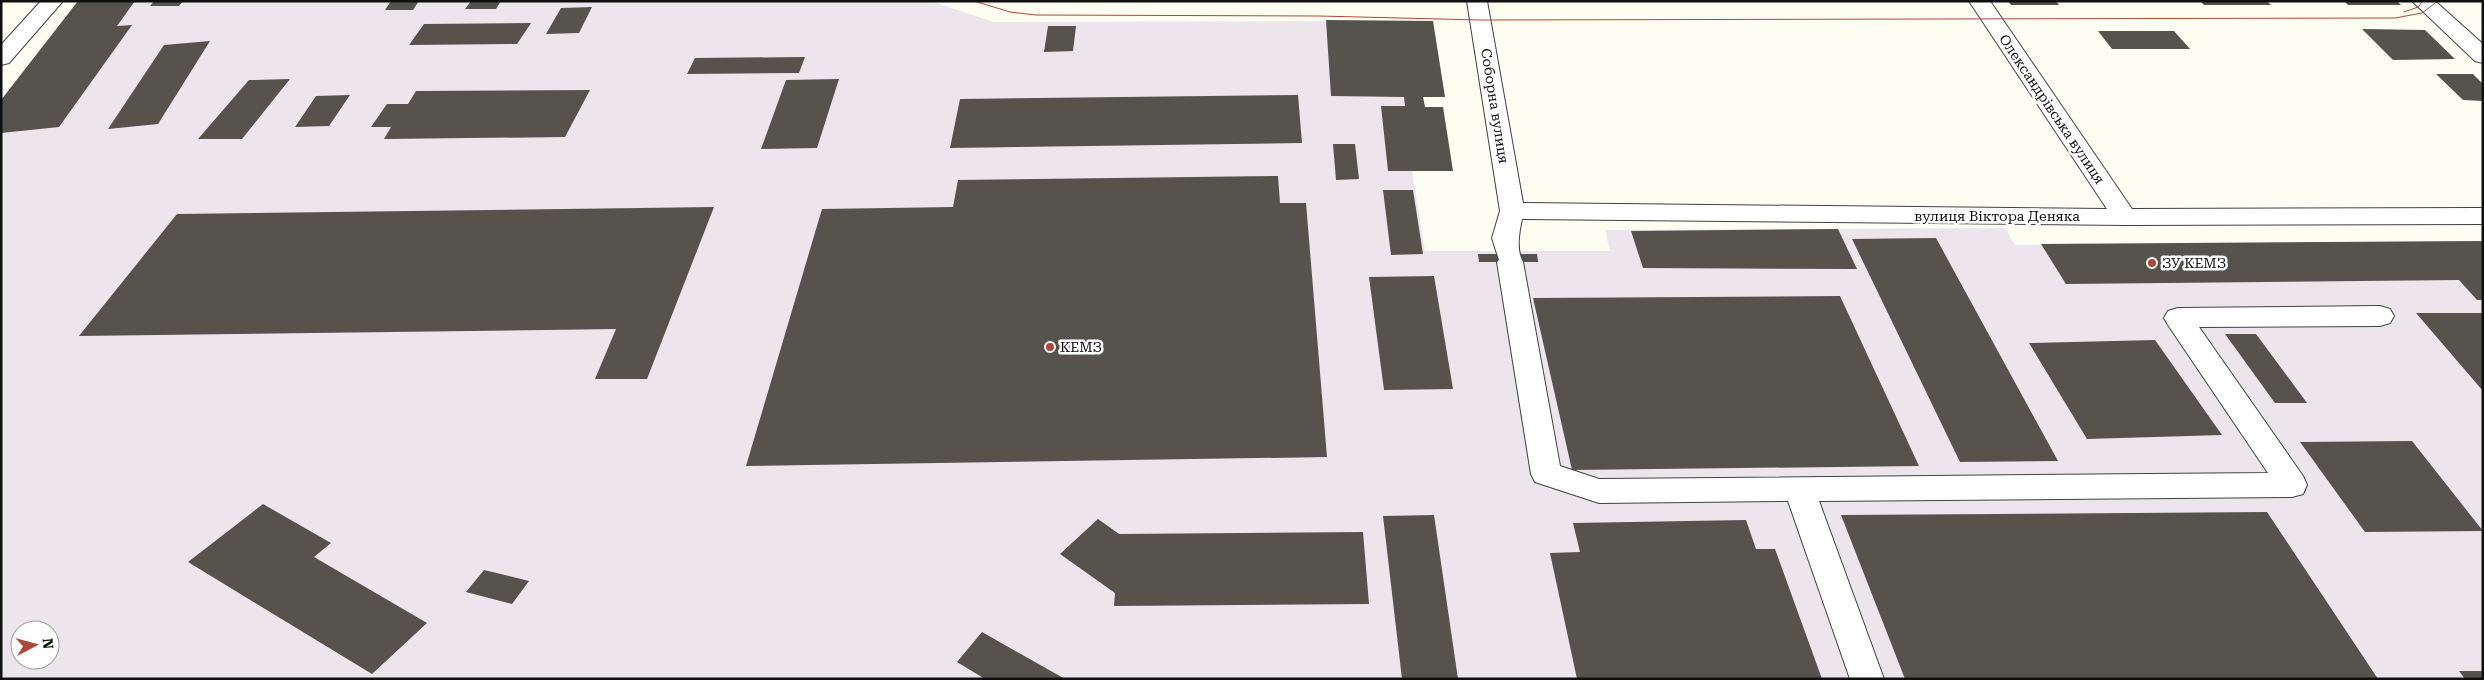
<svg xmlns="http://www.w3.org/2000/svg" width="2484" height="680" font-family="'Roboto Serif',serif">
<style>
.industrial{fill:#ece5ec;fill-rule:evenodd}
.building{fill:#56524c}
.lines{fill:none;stroke-linecap:round;stroke-linejoin:round}
.minor-casing{stroke:#424242;stroke-width:2}
.minor{fill:#fff;fill-rule:evenodd}
.tram{stroke:#af4737;stroke-width:1}
.poi-dot{fill:#af4737;stroke:#fff;stroke-width:2}
.labels{text-anchor:middle;stroke-width:5;stroke-linejoin:round;paint-order:stroke}
.street-label{font-size:14px;fill:#0f0f0f;stroke:#fff}
.poi-label{font-size:14px;fill:#0f0f0f;stroke:#fff;text-anchor:start}
</style>
<rect width="100%" height="100%" fill="#fdfdf2"/>
<path class="industrial" d="M 83,1 L 930,1 L 994,22 L 1433,21 L 1445,97 L 1423,97 L 1424,107 L 1443,107 L 1453,171 L 1412,171 L 1425,251 L 1610,251 L 1605,230 L 2005,228 L 2015,245 L 2483,241 L 2483,679 L 1,679 L 1,103 ZM 20,630 L 50,630 L 50,660 L 20,660 Z"/>
<path class="building" d="M 78,1 L 135,1 L 117,26 L 132,25 L 59,127 L 1,133 L 1,100 Z
M 154,1 L 183,1 L 179,6 L 150,6 Z
M 391,1 L 419,1 L 413,10 L 385,10 Z
M 471,1 L 501,1 L 496,9 L 465,9 Z
M 2008,1 L 2056,1 L 2059,5 L 2011,5 Z
M 2200,1 L 2267,1 L 2271,5 L 2204,5 Z
M 2344,1 L 2397,1 L 2401,5 L 2348,5 Z
M 592,7 L 579,33 L 546,34 L 561,8 Z
M 1326,20 L 1433,21 L 1445,97 L 1423,97 L 1425,107 L 1443,107 L 1453,171 L 1388,171 L 1381,106 L 1405,106 L 1404,97 L 1331,96 Z
M 531,23 L 517,44 L 409,45 L 424,24 Z
M 1048,26 L 1076,26 L 1073,51 L 1044,52 Z
M 2362,29 L 2425,30 L 2455,59 L 2393,60 Z
M 2098,31 L 2174,31 L 2190,49 L 2112,49 Z
M 210,41 L 158,124 L 108,129 L 164,45 Z
M 805,57 L 799,73 L 687,74 L 695,58 Z
M 2436,74 L 2473,74 L 2483,84 L 2483,101 L 2463,100 Z
M 290,79 L 242,139 L 198,139 L 249,80 Z
M 839,79 L 817,148 L 761,149 L 786,80 Z
M 590,90 L 565,137 L 384,139 L 391,127 L 371,127 L 387,104 L 408,104 L 416,91 Z
M 350,95 L 329,126 L 295,127 L 316,96 Z
M 1298,95 L 1302,143 L 950,148 L 960,99 Z
M 1333,144 L 1355,144 L 1359,179 L 1336,180 Z
M 1278,176 L 1280,203 L 1306,203 L 1327,457 L 746,466 L 822,209 L 953,207 L 958,180 Z
M 1383,190 L 1413,190 L 1423,254 L 1391,255 Z
M 714,207 L 647,379 L 595,379 L 616,329 L 79,336 L 177,214 Z
M 1838,229 L 1857,269 L 1643,268 L 1631,231 Z
M 1936,238 L 2058,461 L 1960,462 L 1852,239 Z
M 2483,241 L 2483,300 L 2477,300 L 2459,280 L 2066,284 L 2041,244 Z
M 1478,254 L 1537,254 L 1538,262 L 1479,262 Z
M 1434,276 L 1453,389 L 1384,390 L 1369,277 Z
M 1840,296 L 1919,466 L 1572,470 L 1533,298 Z
M 2416,313 L 2483,313 L 2483,391 Z
M 2225,334 L 2256,334 L 2307,403 L 2275,403 Z
M 2155,340 L 2222,435 L 2087,439 L 2029,343 Z
M 2412,441 L 2483,531 L 2365,532 L 2300,442 Z
M 263,504 L 331,543 L 314,557 L 427,623 L 372,674 L 188,562 Z
M 2267,512 L 2378,679 L 1905,679 L 1841,515 Z
M 1434,515 L 1458,679 L 1402,679 L 1383,516 Z
M 1098,519 L 1119,534 L 1363,532 L 1369,604 L 1114,606 L 1115,593 L 1060,554 Z
M 1746,520 L 1756,549 L 1775,549 L 1822,679 L 1577,679 L 1550,553 L 1580,552 L 1573,523 Z
M 484,570 L 529,581 L 512,604 L 466,592 Z
M 982,632 L 1065,679 L 985,679 L 957,662 Z
M 2459,671 L 2483,671 L 2483,679 L 2465,679 Z"/>
<g class="lines">
<g class="minor-casing">
<path id="minor" d="M 41,1 L 63,1 L 9,63 L 1,65 L 1,45 Z
M 1467,1 L 1487,1 L 1523,203 L 2107,209 L 1969,1 L 1990,1 L 2132,209 L 2483,208 L 2483,224 L 2125,225 L 1522,219 C 1519,233 1516,250 1523,262 L 1560,466 L 1599,479 L 2268,473 L 2168,325 L 2164,318 L 2168,311 L 2178,308 L 2380,306 L 2390,309 L 2394,316 L 2390,323 L 2380,326 L 2199,327 L 2303,476 L 2307,485 L 2303,494 L 2292,497 L 1819,501 L 1884,679 L 1850,679 L 1788,501 L 1599,503 L 1535,482 L 1531,474 L 1497,262 L 1499,260 L 1492,238 L 1500,211 Z
M 2412,1 L 2435,1 L 2483,44 L 2483,63 L 2475,61 Z"/>
</g>
<use href="#minor" class="minor"/>
<path class="tram" d="M 974,1 L 1010,12 L 1036,15 L 1319,16 L 1481,20 L 2395,18 L 2422,13 L 2438,1
M 2404,12 L 2418,7 L 2423,1"/>
</g>
<g class="poi-dot">
<circle cx="2152" cy="263" r="5"/>
<circle cx="1050" cy="347" r="5"/>
</g>
<g class="labels">
<g class="street-label">
<text transform="translate(1495 106) rotate(81)" y="5">Соборна вулиця</text>
<text transform="translate(2052 109) rotate(56)" y="5">Олександрівська вулиця</text>
<text x="1997" y="221">вулиця Віктора Деняка</text>
</g>
<g class="poi-label">
<text x="2162" y="268">ЗУ КЕМЗ</text>
<text x="1060" y="352">КЕМЗ</text>
</g>
</g>
<rect width="2484" height="680" fill="none" stroke="#0f0f0f" stroke-width="5"/>
<g transform="translate(35 645) rotate(84)"><circle r="24" fill="#ffffff" stroke="#9f9f9f"/>
<path d="M0-4L9 19L0 12L-9 19Z" fill="#af4737"/>
<text y="-8" font-size="14" font-weight="bold" text-anchor="middle" fill="#0f0f0f">N</text>
</g>
</svg>
